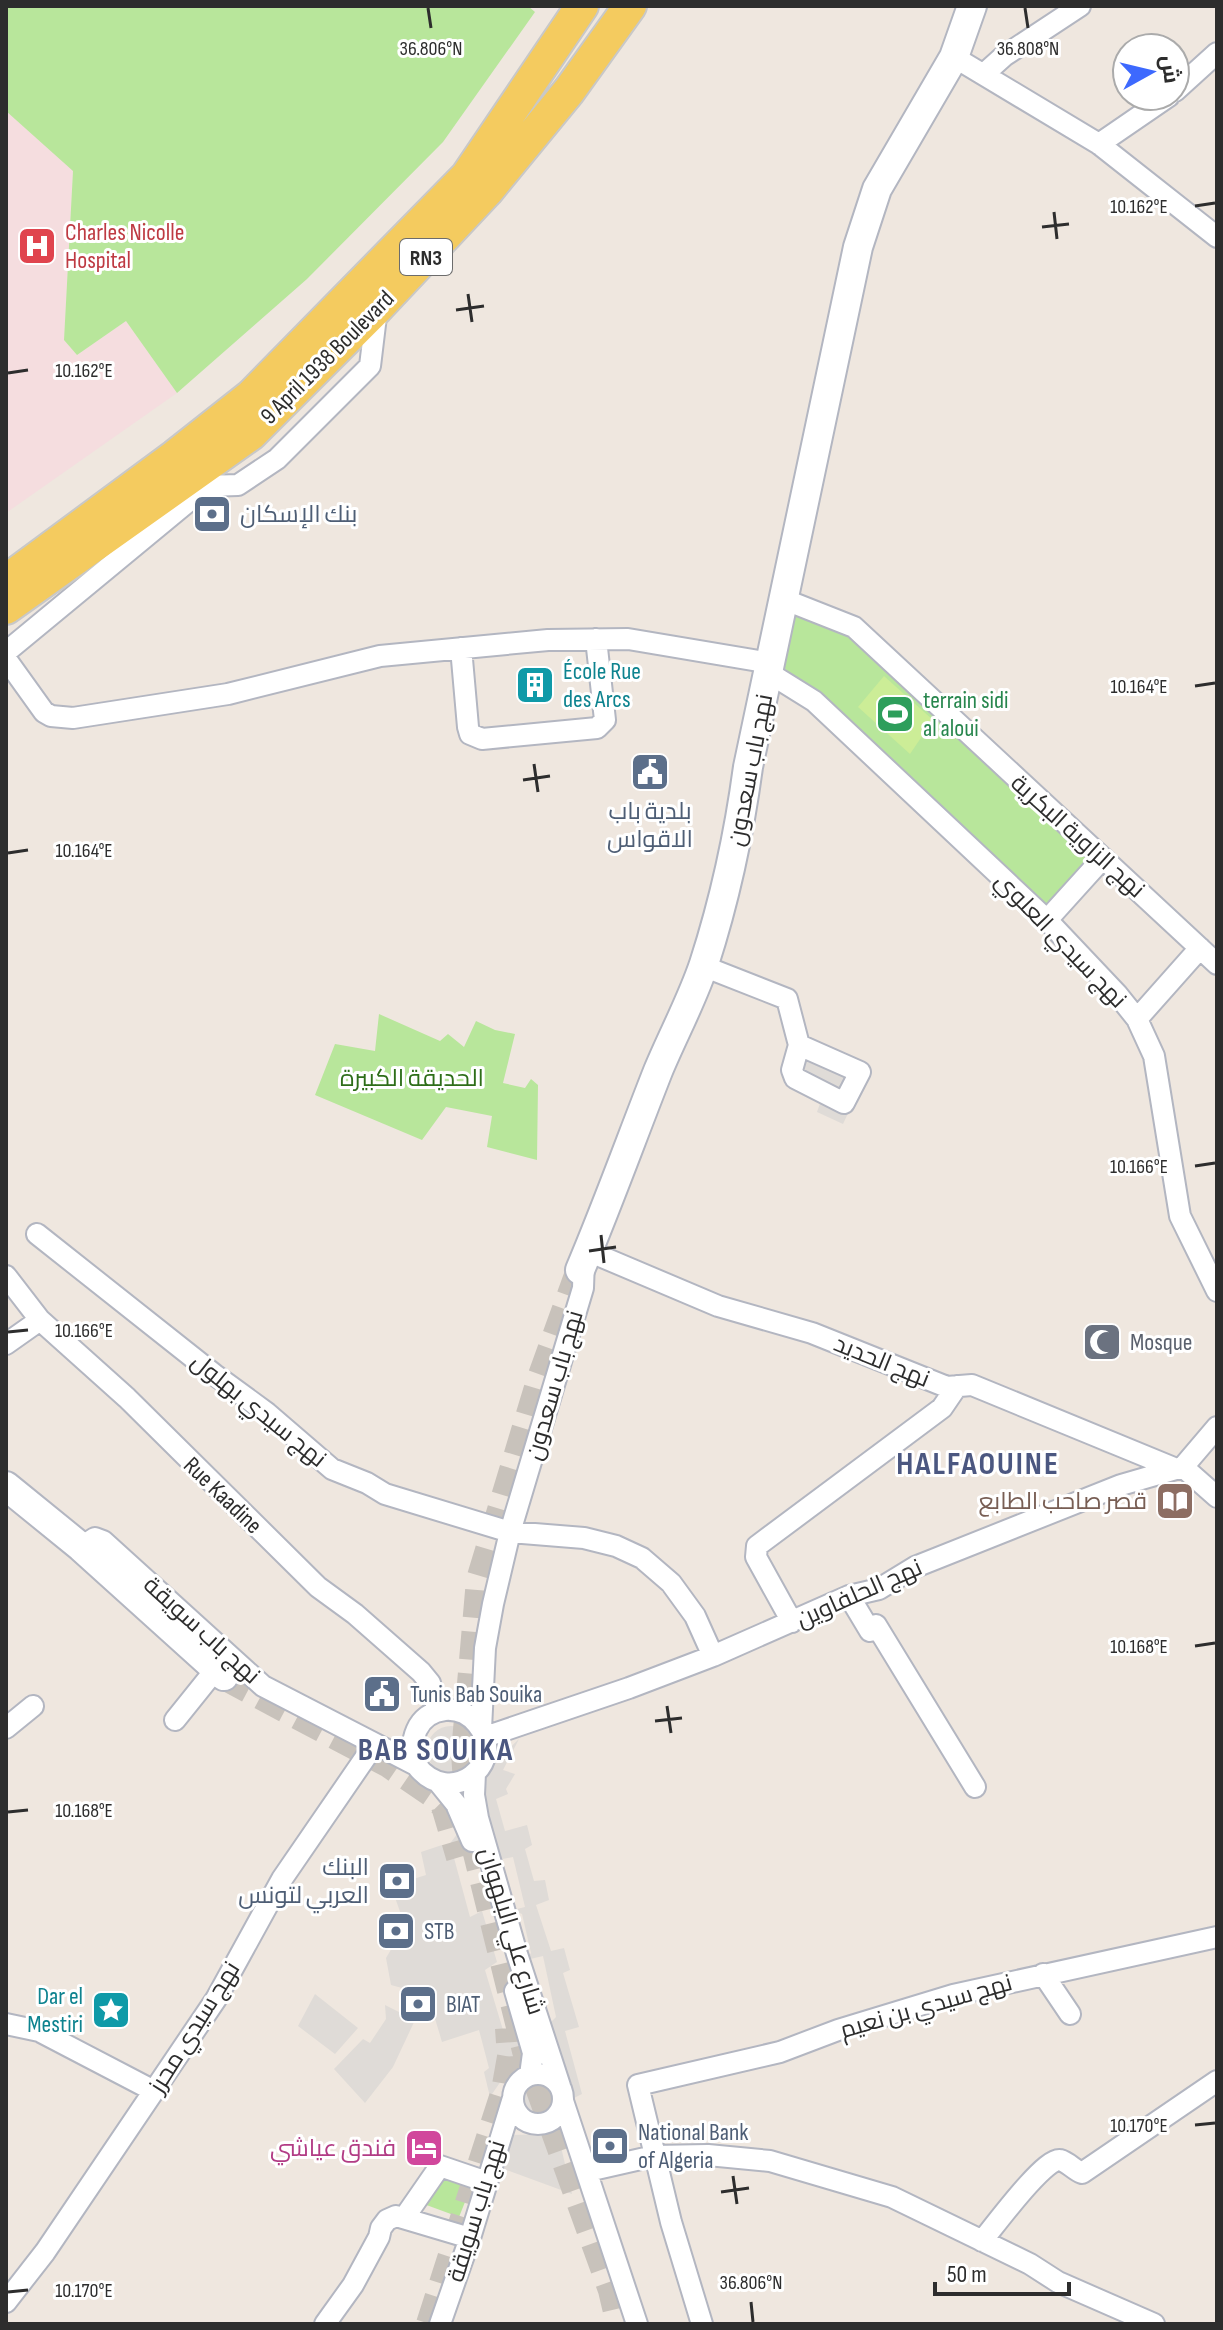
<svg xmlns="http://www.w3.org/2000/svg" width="1223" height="2330" font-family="'Sofia Sans Condensed',Cairo,sans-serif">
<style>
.medical{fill:#f5dddf}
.green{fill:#b8e69b}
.pitch{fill:#cced97}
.plaza{fill:#dfdbd7}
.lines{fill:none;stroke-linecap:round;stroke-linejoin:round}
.secondary-tunnel{stroke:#c8c2bb;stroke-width:28;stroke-dasharray:28 14;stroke-linecap:butt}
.minor-casing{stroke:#b3b6c1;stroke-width:24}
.secondary-casing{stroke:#b3b6c1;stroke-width:32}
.primary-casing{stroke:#c8c8c8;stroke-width:36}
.minor{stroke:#fff;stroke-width:20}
.secondary{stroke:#fff;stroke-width:28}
.primary{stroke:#f4cb5f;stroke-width:32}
.ticks{fill:none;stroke:#2d2d2d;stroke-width:3}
.labels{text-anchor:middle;stroke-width:6;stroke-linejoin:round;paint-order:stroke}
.shield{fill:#fff;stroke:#6c6c6c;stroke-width:2}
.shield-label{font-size:22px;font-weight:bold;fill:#2d2d2d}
.health-label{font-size:24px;fill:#be3a42;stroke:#fff;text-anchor:start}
.street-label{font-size:24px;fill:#2d2d2d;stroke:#fff}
.service-label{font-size:24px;fill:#4e5e75;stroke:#fff;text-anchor:start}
.culture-label{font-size:24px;fill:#0d838f;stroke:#fff;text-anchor:start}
.leisure-label{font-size:24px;fill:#27864d;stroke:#fff;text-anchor:start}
.park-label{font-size:24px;fill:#2e6e19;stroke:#fff}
.worship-label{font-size:24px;fill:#5b616d;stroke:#fff;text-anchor:start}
.education-label{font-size:24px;fill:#785e54;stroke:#fff;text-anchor:end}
.hotel-label{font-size:24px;fill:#b23c85;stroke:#fff;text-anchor:end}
.district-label{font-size:32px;font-weight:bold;letter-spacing:2px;fill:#4b5780;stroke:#fff}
.ticks-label{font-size:20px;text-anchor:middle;fill:#2d2d2d;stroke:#fff;stroke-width:6;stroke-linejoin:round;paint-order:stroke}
</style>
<rect width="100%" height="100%" fill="#efe7df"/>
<path class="medical" d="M 6,111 L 73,170 L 64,340 L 77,355 L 126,321 L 177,393 L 6,513 Z"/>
<path class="green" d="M 6,6 L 528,6 L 535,12 L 443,142 L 307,279 L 177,393 L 126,321 L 77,355 L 64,340 L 73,171 L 6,111 Z
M 791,603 L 849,629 L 1095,857 L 1045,915 L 779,663 Z
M 379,1014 L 440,1041 L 448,1034 L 464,1047 L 476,1021 L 495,1030 L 515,1034 L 503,1083 L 525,1088 L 531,1079 L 538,1085 L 537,1160 L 487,1147 L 492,1116 L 446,1107 L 422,1140 L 315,1095 L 335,1044 L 375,1051 Z
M 445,2173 L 473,2182 L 459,2217 L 421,2203 Z"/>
<path class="pitch" d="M 884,676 L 933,720 L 910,754 L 858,707 Z"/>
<path class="plaza" d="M 793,1028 L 870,1067 L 843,1124 L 817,1112 L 822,1098 L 784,1081 L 796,1039 Z
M427 1750a24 24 0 1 1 48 0a24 24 0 1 1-48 0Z
M 519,1739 L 503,1770 L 515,1774 L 506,1789 L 508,1794 L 496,1799 L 505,1831 L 527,1825 L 532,1845 L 525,1849 L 534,1881 L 545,1880 L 549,1900 L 536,1905 L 551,1951 L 564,1948 L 570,1970 L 563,1973 L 579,2027 L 565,2031 L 582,2094 L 568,2101 L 547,2026 L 556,2017 L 543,1956 L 526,1960 L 531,1953 L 522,1914 L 513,1910 L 525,1907 L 513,1857 L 498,1860 L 482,1794 L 483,1784 L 493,1764 Z
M 458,1833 L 465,1851 L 454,1858 L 470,1917 L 482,1911 L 497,1962 L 485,1970 L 506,2040 L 518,2037 L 521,2052 L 490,2097 L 484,2072 L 489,2068 L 479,2030 L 442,2042 L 428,1995 L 391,1985 L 386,1958 L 405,1926 L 391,1886 L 426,1875 L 421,1852 L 442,1845 L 445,1850 Z
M 315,1994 L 358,2028 L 335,2054 L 298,2026 Z
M 385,2005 L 415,2020 L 393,2067 L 365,2103 L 334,2069 L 363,2039 L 370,2043 L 386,2019 Z
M522 2099a16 16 0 1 1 32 0a16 16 0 1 1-32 0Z
M 558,2134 L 572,2194 L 501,2168 L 510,2135 Z"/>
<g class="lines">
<path class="secondary-tunnel" d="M 580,1270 L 540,1381 L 480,1580 L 465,1753 L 470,1825 L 526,2051 L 612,2290 L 620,2324
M 224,1676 L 389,1764 L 433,1794 L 445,1806 L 460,1857
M 430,2324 L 505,2091 L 511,2057 L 509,2028"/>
<g class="minor-casing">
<path id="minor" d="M 954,57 L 1099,144 L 1217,237
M 984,74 L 1004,56 L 1080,6
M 1175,91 L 1217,53
M 1099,144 L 1169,96
M 783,599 L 854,627 L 1217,964
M 461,648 L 468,727 L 470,734 L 482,739 L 597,728 L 605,720 L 596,639
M 6,652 L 207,486 L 238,485 L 277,459 L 370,366 L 377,308
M 6,659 L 44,712 L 51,716 L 73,718 L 228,694 L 380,656 L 548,640 L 628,639 L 771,663
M 769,673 L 814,701 L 1047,920 L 1117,994 L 1137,1019 L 1154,1056 L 1180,1216 L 1217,1291
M 1047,920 L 1103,858
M 703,966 L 787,999 L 799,1045 L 860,1072 L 844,1103 L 795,1078 L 792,1070 L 799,1045
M 1137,1019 L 1200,948
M 37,1234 L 215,1375 L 267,1413 L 332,1469 L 367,1483 L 385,1494 L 510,1532 L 584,1538 L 616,1546 L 642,1558 L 671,1583 L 695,1616 L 713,1656
M 588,1251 L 718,1306 L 812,1333 L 947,1387 L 972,1385 L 1174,1468
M 6,1276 L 40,1320 L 127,1398 L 318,1587 L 355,1614 L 421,1672 L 430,1683 L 438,1711
M 6,1344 L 40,1320
M 1183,1467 L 1217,1497
M 81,1547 L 95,1538 L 103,1541 L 263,1686 L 416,1765 C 450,1810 509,1763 477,1724 C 469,1714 458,1709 445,1710 C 416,1713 408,1742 416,1765
M 849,1596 L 870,1631 L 876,1625 L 975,1787
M 792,1622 L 756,1557 L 757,1546 L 942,1408 L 957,1386
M 175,1720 L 216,1669
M 6,1728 L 33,1706
M 481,1729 L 485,1648 L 493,1604 L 510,1532 L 583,1288 L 584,1260
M 485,1737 L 629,1688 L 713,1656 L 849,1596 L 879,1589 L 915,1567 L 1121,1485 L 1183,1467 L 1217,1427
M 475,1773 L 474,1795 L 478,1818 L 517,1954 L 560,2086
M 439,1783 L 456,1804 L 472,1841
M 1043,1974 L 1070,2014
M 515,1991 L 533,2053 L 530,2075
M 6,2024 L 39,2031 L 154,2091
M513 2099a25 25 0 1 1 50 0a25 25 0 1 1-50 0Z
M 563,2101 L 637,2324
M 588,2171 L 654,2156 L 708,2155 L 770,2161 L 892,2197 L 1030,2264 L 1058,2282 L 1154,2324
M 404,2218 L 440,2166 L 487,2182
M 982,2241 C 993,2228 1045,2157 1060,2160 C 1068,2162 1074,2170 1082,2173 L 1217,2081
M 6,2302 L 45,2252 L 216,1999 L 282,1879 L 374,1745
M 325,2324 L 353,2285 L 379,2237 L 381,2228 L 387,2220 L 396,2216 L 470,2238
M 440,2324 L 470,2238 L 513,2098
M 702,2324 L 671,2222 L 638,2085 L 780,2052 L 838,2030 L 953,1995 L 1217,1937"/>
</g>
<g class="secondary-casing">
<path id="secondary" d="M 580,1270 C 608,1204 632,1137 658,1071 C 673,1035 692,1000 704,964 C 725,899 739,834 748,767 L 858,247 L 877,189 L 954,57 L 972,6
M 6,1486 L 81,1547 L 224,1676"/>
</g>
<g class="primary-casing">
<path id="primary" d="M 6,581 L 175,456 L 251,396 L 467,176 L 582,6
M 6,608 L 251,434 L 377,308 L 487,191 L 569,91 L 630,6"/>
</g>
<use href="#minor" class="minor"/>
<use href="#secondary" class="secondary"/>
<use href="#primary" class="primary"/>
</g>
<path class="ticks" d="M 428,8 L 431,28M 1025,8 L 1028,28M 1195,206 L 1215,203M 1054,212 L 1057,239M 1042,227 L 1069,224M 468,294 L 472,322M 456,310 L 484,306M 8,373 L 28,370M 1195,686 L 1215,683M 534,764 L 538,792M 523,780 L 550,776M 8,853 L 28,850M 1195,1166 L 1215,1163M 601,1235 L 604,1263M 589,1251 L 616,1247M 8,1332 L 28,1330M 1195,1646 L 1215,1643M 667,1706 L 671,1733M 655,1721 L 682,1718M 8,1812 L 28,1810M 1195,2125 L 1215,2123M 733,2176 L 737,2204M 721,2192 L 749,2188M 8,2292 L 28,2290M 751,2302 L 753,2322"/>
<defs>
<g id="hospital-square" transform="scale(2)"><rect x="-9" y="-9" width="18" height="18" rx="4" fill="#e0444e" stroke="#fff"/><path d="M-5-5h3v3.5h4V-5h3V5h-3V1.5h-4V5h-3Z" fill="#fff"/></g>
<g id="bank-square" transform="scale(2)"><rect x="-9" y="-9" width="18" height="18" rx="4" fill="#5c6f8a" stroke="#fff"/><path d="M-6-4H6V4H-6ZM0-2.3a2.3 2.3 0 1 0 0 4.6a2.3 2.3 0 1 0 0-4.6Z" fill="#fff"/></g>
<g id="building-square" transform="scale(2)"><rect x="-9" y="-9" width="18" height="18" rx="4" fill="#0f9aa8" stroke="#fff"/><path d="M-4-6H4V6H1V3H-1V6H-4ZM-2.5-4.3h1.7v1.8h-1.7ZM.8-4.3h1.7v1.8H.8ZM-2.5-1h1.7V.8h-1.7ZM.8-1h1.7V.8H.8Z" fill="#fff"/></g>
<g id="stadium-square" transform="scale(2)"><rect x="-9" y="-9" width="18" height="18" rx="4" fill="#2e9e5b" stroke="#fff"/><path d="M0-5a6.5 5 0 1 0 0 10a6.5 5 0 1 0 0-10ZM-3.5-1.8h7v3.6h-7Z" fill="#fff"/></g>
<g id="civic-square" transform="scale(2)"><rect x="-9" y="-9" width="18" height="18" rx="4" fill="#5c6f8a" stroke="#fff"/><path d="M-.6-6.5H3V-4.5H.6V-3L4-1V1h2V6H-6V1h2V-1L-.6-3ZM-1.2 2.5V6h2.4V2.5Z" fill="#fff"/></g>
<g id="mosque-square" transform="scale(2)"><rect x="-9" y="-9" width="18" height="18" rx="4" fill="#6b7280" stroke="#fff"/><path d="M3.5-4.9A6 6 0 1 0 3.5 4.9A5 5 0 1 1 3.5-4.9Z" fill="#fff"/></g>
<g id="library-square" transform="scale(2)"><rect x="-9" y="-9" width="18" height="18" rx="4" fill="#8d6e63" stroke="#fff"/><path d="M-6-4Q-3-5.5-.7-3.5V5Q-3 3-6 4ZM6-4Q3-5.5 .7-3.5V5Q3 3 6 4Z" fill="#fff"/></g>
<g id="sight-square" transform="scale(2)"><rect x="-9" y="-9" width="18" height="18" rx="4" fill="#0f9aa8" stroke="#fff"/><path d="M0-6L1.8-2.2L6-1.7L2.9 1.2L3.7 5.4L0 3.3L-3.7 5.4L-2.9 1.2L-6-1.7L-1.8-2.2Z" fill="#fff"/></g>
<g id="hotel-square" transform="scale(2)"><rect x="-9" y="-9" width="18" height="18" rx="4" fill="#d1479c" stroke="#fff"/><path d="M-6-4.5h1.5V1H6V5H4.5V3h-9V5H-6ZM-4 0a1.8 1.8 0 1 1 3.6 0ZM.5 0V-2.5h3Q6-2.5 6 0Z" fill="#fff"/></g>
</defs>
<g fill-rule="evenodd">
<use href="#hospital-square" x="37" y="246"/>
<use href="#bank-square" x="212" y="514"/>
<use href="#building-square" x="535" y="685"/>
<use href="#stadium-square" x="895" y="714"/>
<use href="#civic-square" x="650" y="772"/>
<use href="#mosque-square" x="1102" y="1342"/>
<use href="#library-square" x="1175" y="1501"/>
<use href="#civic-square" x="382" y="1694"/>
<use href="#bank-square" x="397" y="1881"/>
<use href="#bank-square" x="396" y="1931"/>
<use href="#bank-square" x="418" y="2004"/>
<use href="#sight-square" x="111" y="2010"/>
<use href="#bank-square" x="610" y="2146"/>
<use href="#hotel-square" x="424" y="2148"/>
</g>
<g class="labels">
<rect class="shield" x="400" y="239" width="52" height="36" rx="6"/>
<g class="shield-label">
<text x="426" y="265">RN3</text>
</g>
<g class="health-label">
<text x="65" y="240">Charles Nicolle<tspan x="65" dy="28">Hospital</tspan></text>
</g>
<g class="street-label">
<text transform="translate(327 357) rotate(-45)" y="8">9 April 1938 Boulevard</text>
<text transform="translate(750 770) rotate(-79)" y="8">نهج باب سعدون</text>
<text transform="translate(1078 836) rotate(42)" y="8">نهج الزاوية البكرية</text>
<text transform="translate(1061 940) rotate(46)" y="8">نهج سيدي العلوي</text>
<text transform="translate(882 1361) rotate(22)" y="8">نهج الحديد</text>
<text transform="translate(554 1385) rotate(-74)" y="8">نهج باب سعدون</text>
<text transform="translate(259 1410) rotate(39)" y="8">نهج سيدي بهلول</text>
<text transform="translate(223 1495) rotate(44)" y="8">Rue Kaadine</text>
<text transform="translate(859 1593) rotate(-24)" y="8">نهج الحلفاوين</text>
<text transform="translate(202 1630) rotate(42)" y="8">نهج باب سويقة</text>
<text transform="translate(512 1931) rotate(73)" y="8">شارع علي البلهوان</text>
<text transform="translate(926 2006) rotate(-16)" y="8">نهج سيدي بن نعيم</text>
<text transform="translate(194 2027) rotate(-58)" y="8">نهج سيدي محرز</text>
<text transform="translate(476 2211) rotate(-73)" y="8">نهج باب سويقة</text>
</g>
<g class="service-label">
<text x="240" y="522">بنك الإسكان</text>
<text x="650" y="819" text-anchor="middle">بلدية باب<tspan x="650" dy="28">الاقواس</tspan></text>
<text x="410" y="1702">Tunis Bab Souika</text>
<text x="369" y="1875" text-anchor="end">البنك<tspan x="369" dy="28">العربي لتونس</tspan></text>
<text x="424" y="1939">STB</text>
<text x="446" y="2012">BIAT</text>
<text x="638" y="2140">National Bank<tspan x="638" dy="28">of Algeria</tspan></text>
</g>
<g class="culture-label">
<text x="563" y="679">École Rue<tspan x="563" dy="28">des Arcs</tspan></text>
<text x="83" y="2004" text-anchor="end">Dar el<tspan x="83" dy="28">Mestiri</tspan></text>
</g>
<g class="leisure-label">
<text x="923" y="708">terrain sidi<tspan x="923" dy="28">al aloui</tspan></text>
</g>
<g class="park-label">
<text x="412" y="1086">الحديقة الكبيرة</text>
</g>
<g class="worship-label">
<text x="1130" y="1350">Mosque</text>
</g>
<g class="education-label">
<text x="1147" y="1509">قصر صاحب الطابع</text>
</g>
<g class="hotel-label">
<text x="396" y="2156">فندق عياشي</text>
</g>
<g class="district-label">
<text x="978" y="1474">HALFAOUINE</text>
<text x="436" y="1760">BAB SOUIKA</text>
</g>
</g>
<g class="ticks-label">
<text x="431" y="55">36.806°N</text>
<text x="1028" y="55">36.808°N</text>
<text x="1139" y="213">10.162°E</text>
<text x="84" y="377">10.162°E</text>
<text x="1139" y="693">10.164°E</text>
<text x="84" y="857">10.164°E</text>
<text x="1139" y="1173">10.166°E</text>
<text x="84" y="1337">10.166°E</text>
<text x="1139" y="1653">10.168°E</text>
<text x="84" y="1817">10.168°E</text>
<text x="1139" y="2132">10.170°E</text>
<text x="751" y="2289">36.806°N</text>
<text x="84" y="2297">10.170°E</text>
</g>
<rect width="1223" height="2330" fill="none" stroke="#2d2d2d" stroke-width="16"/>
<g transform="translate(1151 72) rotate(82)"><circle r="38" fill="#ffffff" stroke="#ababab" stroke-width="2"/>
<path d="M0-6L14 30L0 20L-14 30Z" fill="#3d69fe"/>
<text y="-12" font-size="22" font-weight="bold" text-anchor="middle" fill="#2d2d2d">ش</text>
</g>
<path d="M935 2282v12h134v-12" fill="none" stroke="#2d2d2d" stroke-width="4"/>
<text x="947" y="2282" font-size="24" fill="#2d2d2d" stroke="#ffffff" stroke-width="6" paint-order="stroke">50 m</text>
</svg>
